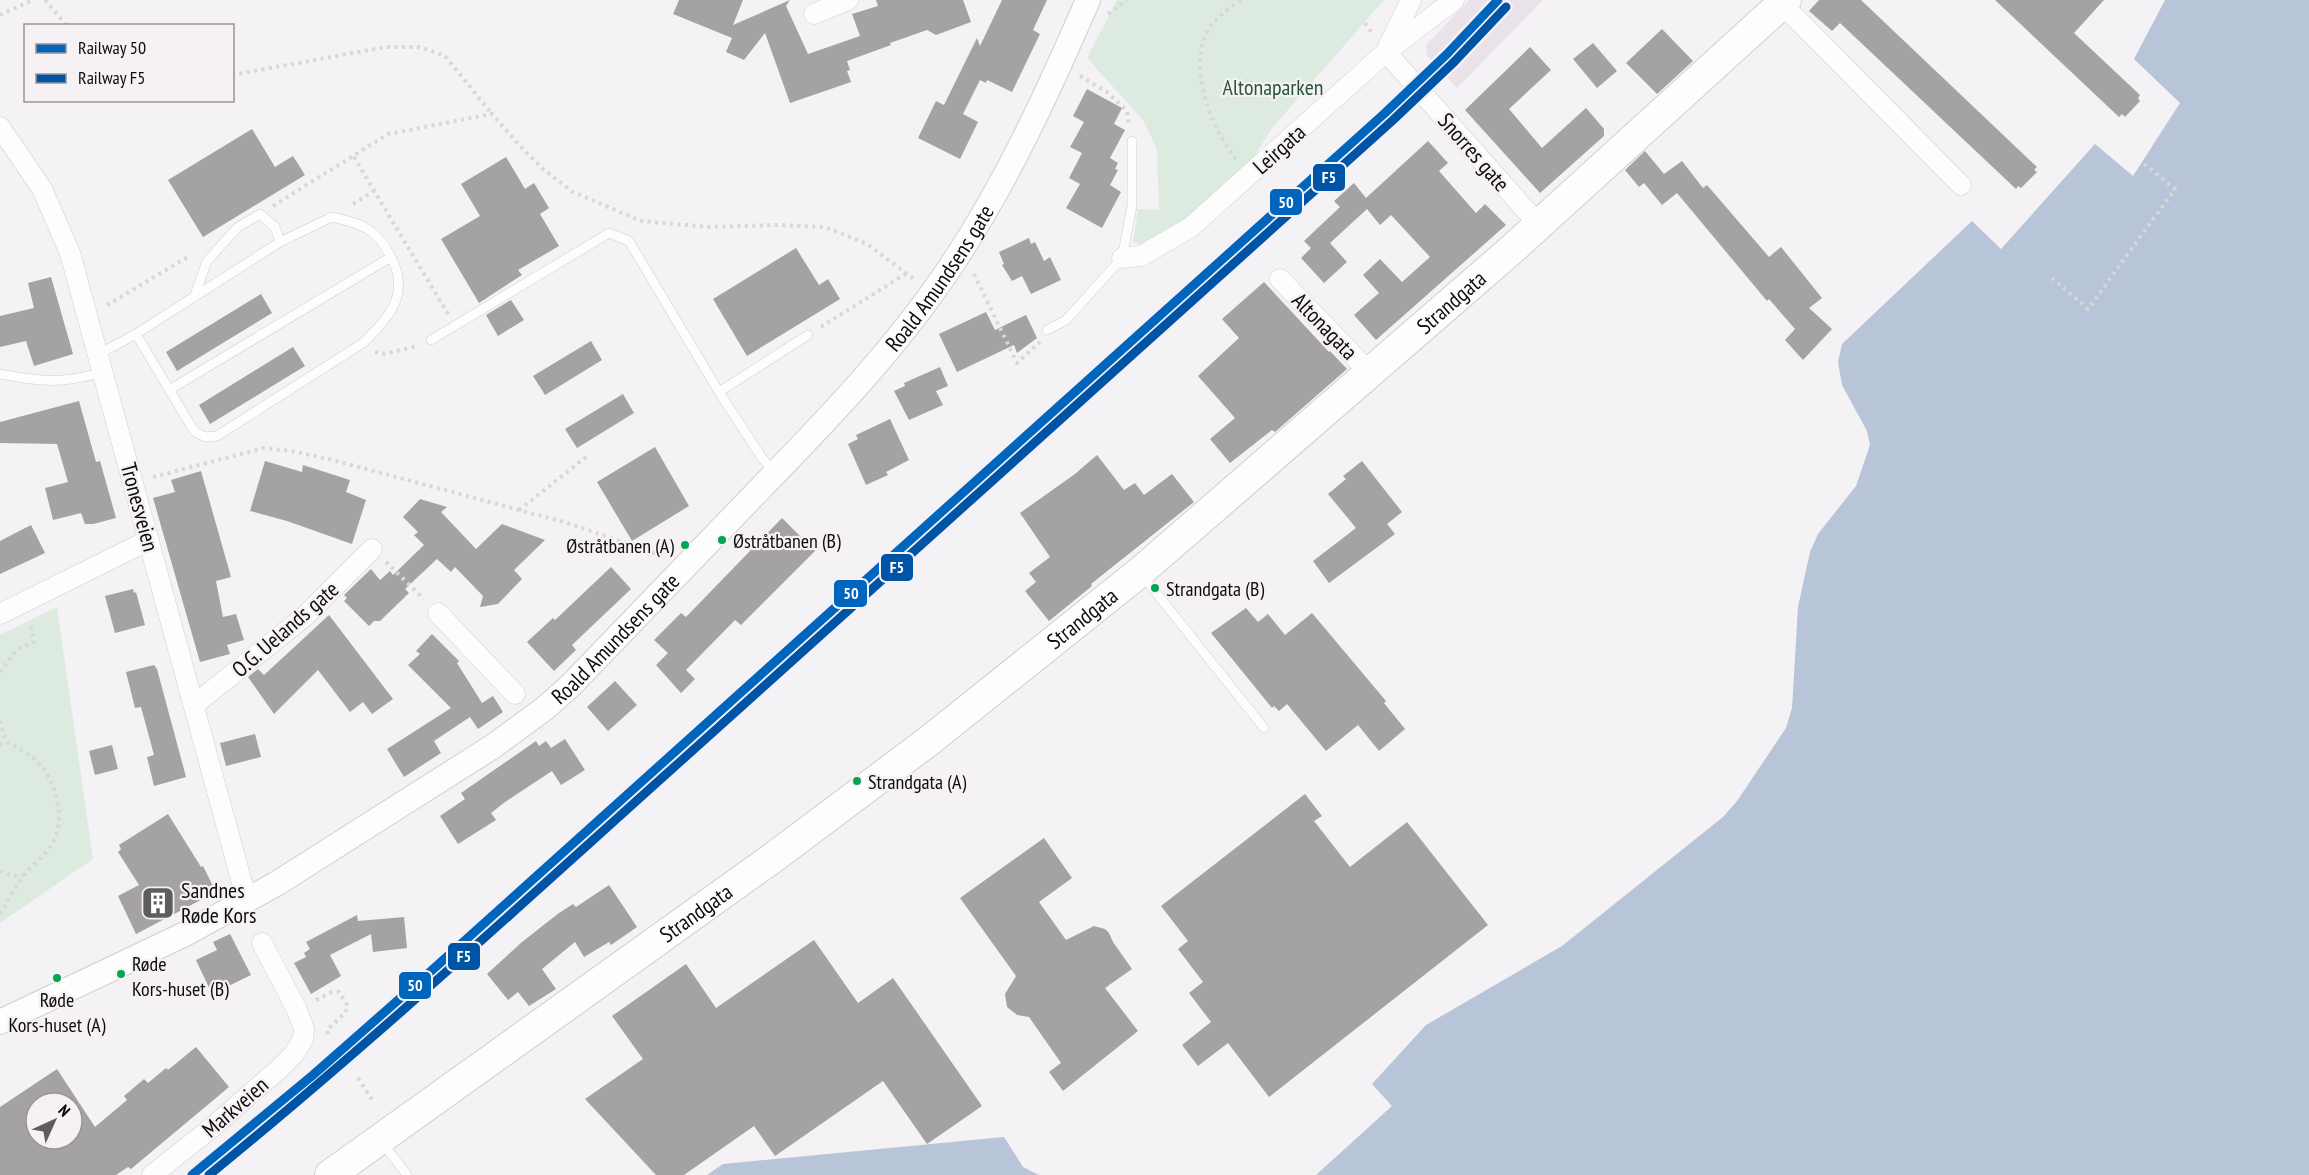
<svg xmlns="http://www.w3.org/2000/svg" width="2309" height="1175" font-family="'PT Sans Narrow',sans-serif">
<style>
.built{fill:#e9e2e8}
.green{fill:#ddeae0}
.water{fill:#b8c4d7}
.building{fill:#a4a2a4;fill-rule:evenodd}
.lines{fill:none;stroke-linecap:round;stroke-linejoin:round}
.service-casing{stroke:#d0ced0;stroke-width:10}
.minor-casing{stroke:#d0ced0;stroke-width:21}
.tertiary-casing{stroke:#d0ced0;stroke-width:26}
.primary-casing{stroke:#d0ced0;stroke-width:32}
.path{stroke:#d7d7d7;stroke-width:4;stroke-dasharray:3 4.5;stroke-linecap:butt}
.service{stroke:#fdfdfd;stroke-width:9}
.minor{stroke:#fdfdfd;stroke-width:20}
.tertiary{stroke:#fdfdfd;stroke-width:24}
.primary{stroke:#fdfdfd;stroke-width:30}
.rail-1-casing{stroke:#f5f1f5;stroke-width:14}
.rail-2-casing{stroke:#f5f1f5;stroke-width:14}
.rail-1{stroke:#0065bd;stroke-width:9}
.rail-2{stroke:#0054a6;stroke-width:9}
.bus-dot{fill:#00a651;stroke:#f5f1f5;stroke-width:2}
.labels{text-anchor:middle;stroke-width:4.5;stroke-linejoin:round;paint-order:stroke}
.bus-label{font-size:20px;fill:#0d0c0d;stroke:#f5f1f5;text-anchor:start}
.park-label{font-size:22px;fill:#265537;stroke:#f5f1f5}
.street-label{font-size:22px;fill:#0d0c0d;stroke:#f5f1f5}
.poi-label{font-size:22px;fill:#0d0c0d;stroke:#f5f1f5;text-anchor:start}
.line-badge{stroke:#f5f1f5;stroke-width:2}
.badge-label{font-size:16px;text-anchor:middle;font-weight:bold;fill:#fff}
</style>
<rect width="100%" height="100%" fill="#f4f2f4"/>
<path class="built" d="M 1469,0 L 1543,0 L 1457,88 L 1427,56 L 1426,45 Z"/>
<path class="green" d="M 1117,0 L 1384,0 L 1272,128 L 1242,176 L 1185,221 L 1146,246 L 1133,242 L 1138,209 L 1159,210 L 1157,149 L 1143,120 L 1087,58 Z
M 57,607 L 93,859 L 0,923 L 0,635 Z"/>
<path class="water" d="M 2165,0 L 2309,0 L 2309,1175 L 1316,1175 L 1392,1106 L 1372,1084 L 1426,1025 L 1562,946 L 1723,817 L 1737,801 L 1786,728 L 1792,708 L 1798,607 L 1810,552 L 1818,534 L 1856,486 L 1870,445 L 1867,431 L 1842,385 L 1838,362 L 1842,344 L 1972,221 L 2001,249 L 2095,144 L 2133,176 L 2180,103 L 2134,59 Z
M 1004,1137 L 1023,1167 L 1039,1175 L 707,1175 L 723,1164 Z"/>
<path class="building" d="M 679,0 L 743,0 L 733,25 L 790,0 L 786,6 L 808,54 L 860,36 L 852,14 L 878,6 L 876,0 L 963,0 L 971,22 L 936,35 L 927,30 L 890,43 L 891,45 L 847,61 L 850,70 L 847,71 L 851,82 L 790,103 L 765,33 L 744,60 L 726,52 L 732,38 L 673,14 Z
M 1002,0 L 1047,0 L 1033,30 L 1040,34 L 1012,92 L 987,80 L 986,83 L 980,80 L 963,114 L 978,122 L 960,159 L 918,138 L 936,101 L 944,105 L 977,38 L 980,46 Z
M 1819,0 L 1861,0 L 2037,167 L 2034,170 L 2037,172 L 2021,188 L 2018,186 L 2016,189 L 1840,23 L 1832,31 L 1809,11 Z
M 1995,0 L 2104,0 L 2074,33 L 2140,95 L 2138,98 L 2140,101 L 2125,117 L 2122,114 L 2119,117 Z
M 1662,29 L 1693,61 L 1657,94 L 1626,63 Z
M 1593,43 L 1617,71 L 1597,88 L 1573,59 Z
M 1530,47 L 1551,70 L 1509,109 L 1542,148 L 1586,108 L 1604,129 L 1604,136 L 1540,193 L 1465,110 Z
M 1087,89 L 1122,108 L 1114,124 L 1125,130 L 1110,158 L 1118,163 L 1115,169 L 1118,170 L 1110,185 L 1121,192 L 1102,228 L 1066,208 L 1080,184 L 1069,178 L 1082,153 L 1070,147 L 1084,122 L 1073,116 Z
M 252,129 L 275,167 L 293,156 L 305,175 L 203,237 L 168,180 Z
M 1428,141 L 1448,163 L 1439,171 L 1476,213 L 1485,204 L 1506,225 L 1376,340 L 1354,315 L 1379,293 L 1363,275 L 1380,259 L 1402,282 L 1430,257 L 1391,215 L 1380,225 L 1367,209 L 1330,243 L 1347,262 L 1324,283 L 1301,258 L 1311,248 L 1304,241 L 1340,207 L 1334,201 L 1354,183 L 1366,198 Z
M 1645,151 L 1664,174 L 1682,161 L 1703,188 L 1707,185 L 1769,257 L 1781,247 L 1822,298 L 1809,308 L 1832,329 L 1803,360 L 1785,340 L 1795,329 L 1769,299 L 1767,301 L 1677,193 L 1662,205 L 1644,183 L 1639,187 L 1625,170 Z
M 506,157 L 525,189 L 534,183 L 549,208 L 540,214 L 559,246 L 518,270 L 522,275 L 479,303 L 441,239 L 480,216 L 461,184 Z
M 1029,238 L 1031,244 L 1035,242 L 1044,261 L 1050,257 L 1061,280 L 1031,294 L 1022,276 L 1012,281 L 1002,265 L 1004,264 L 999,252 Z
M 796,248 L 819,285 L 828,279 L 840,299 L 747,356 L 713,299 Z
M 51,277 L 73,354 L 34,366 L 26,341 L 0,347 L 0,316 L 34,308 L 28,283 Z
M 1264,282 L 1329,352 L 1330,351 L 1347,369 L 1275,432 L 1272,430 L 1230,463 L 1210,439 L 1235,418 L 1198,376 L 1239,338 L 1222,319 Z
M 261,294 L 272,313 L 177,371 L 166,352 Z
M 511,300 L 524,320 L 498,336 L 486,315 Z
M 986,312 L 995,330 L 1026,315 L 1037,338 L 1017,353 L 1014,345 L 957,372 L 939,334 Z
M 591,341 L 602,360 L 545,395 L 533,376 Z
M 293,347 L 305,366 L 210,424 L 199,405 Z
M 940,367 L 948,386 L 936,391 L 943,405 L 909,420 L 894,391 L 905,386 L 904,383 Z
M 623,394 L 634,413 L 577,448 L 565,429 Z
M 79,401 L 96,462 L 100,461 L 116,518 L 93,524 L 85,524 L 81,513 L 53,520 L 45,488 L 68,482 L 57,444 L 0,443 L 0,422 Z
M 890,419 L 909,460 L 886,472 L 888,475 L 866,485 L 848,444 L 858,439 L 856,435 Z
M 655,447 L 689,506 L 632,541 L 597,482 Z
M 1097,455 L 1124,490 L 1135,483 L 1144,495 L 1172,474 L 1194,502 L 1091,584 L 1092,586 L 1049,621 L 1025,591 L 1036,582 L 1029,573 L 1050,557 L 1020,513 L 1075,474 Z
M 265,461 L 302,472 L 303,465 L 350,480 L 346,492 L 366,500 L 352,544 L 287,521 L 250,511 Z
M 1362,461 L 1402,512 L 1387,524 L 1395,534 L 1329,583 L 1313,561 L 1356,528 L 1328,494 L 1346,479 L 1343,476 Z
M 201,471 L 231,577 L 216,581 L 223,617 L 236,614 L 244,640 L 227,645 L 230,654 L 200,662 L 153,498 L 175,492 L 171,480 Z
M 420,499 L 447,507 L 441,512 L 476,549 L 502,524 L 545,540 L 514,570 L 522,579 L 498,604 L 480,607 L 483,596 L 455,567 L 451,572 L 437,559 L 405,589 L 409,593 L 380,621 L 374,621 L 369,626 L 344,601 L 347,598 L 344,595 L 371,569 L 380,580 L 390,571 L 393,575 L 424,545 L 414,535 L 418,532 L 403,517 Z
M 782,518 L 815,551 L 741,625 L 735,620 L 686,670 L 695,679 L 681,693 L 656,665 L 668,653 L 654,640 L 681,613 L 686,617 Z
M 31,525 L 45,553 L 0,574 L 0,541 Z
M 611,567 L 631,589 L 572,645 L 576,650 L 554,671 L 527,642 L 553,618 L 555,620 Z
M 133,589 L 134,593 L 136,592 L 145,625 L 115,633 L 105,596 Z
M 1246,608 L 1258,622 L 1268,614 L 1285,635 L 1312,613 L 1386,701 L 1384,703 L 1405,729 L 1379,751 L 1358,725 L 1326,751 L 1287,704 L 1279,711 L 1274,706 L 1272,708 L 1211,633 Z
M 329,615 L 393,699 L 372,714 L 363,702 L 350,712 L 318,670 L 274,714 L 248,677 L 258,669 L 264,675 Z
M 432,634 L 459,661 L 457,663 L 482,703 L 493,696 L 503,712 L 478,729 L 470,717 L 434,741 L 441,753 L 404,777 L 387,749 L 451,708 L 408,665 L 420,654 L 416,651 Z
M 154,665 L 157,669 L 186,777 L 154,786 L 147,757 L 154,755 L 141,707 L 135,708 L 126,672 Z
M 615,681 L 637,705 L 608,731 L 587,707 Z
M 255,734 L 261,757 L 226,766 L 220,743 Z
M 565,739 L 585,770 L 561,785 L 552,771 L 505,802 L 491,813 L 496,820 L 458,844 L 440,816 L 465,799 L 461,793 L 536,741 L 539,746 L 546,741 L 551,748 Z
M 112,745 L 118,769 L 95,775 L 89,751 Z
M 1305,794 L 1322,816 L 1314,821 L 1350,867 L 1407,822 L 1488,925 L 1269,1097 L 1228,1043 L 1198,1066 L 1182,1045 L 1211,1022 L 1189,993 L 1203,982 L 1178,949 L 1188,941 L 1161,906 Z
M 168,814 L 201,867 L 203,866 L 216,892 L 136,934 L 118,896 L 139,885 L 118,852 L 121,849 L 119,845 Z
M 1044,838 L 1072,878 L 1039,902 L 1066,940 L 1094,926 L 1105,929 L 1109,933 L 1113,942 L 1132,969 L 1105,988 L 1138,1031 L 1063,1091 L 1049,1072 L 1061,1063 L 1029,1017 L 1017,1015 L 1007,1007 L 1005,994 L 1016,976 L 960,898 Z
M 609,885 L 637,927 L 611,945 L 609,942 L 584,957 L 575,942 L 542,969 L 556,989 L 529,1006 L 518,992 L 508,1000 L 487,974 L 522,942 L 559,913 L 573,904 L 576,907 Z
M 357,915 L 358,921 L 404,917 L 407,948 L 373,952 L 371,934 L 330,955 L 341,976 L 311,994 L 294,963 L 306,957 L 304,953 L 310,949 L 306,942 Z
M 230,934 L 251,975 L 212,994 L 196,960 L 217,950 L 213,942 Z
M 814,940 L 858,1003 L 893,978 L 982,1106 L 927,1144 L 883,1081 L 775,1156 L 754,1126 L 684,1175 L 656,1175 L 585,1099 L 643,1059 L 612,1016 L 686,964 L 716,1008 Z
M 196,1047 L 229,1087 L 131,1169 L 128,1167 L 116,1175 L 0,1175 L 0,1107 L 57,1069 L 95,1127 L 127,1100 L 124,1096 L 144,1079 L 148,1083 L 166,1068 L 168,1070 ZM 36,1103 L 72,1103 L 72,1139 L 36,1139 Z"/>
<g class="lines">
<g class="service-casing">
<path id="service" d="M 195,295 L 207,261 L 238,227 L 260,214 L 275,227 L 280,242
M 1047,330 L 1066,320 L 1122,258 L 1132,206 L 1132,141
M 431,340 L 609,233 L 629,241 L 719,392 L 762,458 L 775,473
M 99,354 L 136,334 L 280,242 L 332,217 C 364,224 377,229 392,259 C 410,295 388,319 363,343 L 217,436 L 205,437 L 194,431 L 136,334
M 0,374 C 41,382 63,384 103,372
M 169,390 L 391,257
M 719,392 L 808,335
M 1142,575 L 1264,728
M 382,1142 L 407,1175"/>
</g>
<g class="minor-casing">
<path id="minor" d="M 1782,4 L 1961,185
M 814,14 L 848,0
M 1388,47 L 1411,0
M 1386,52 L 1539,225
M 0,127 L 42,189 L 70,253 L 247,901
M 1122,258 L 1141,256 L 1191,227 L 1386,52 L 1454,0
M 1280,279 L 1370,373
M 438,613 L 515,694
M 0,614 L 149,540
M 194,705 L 304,617 L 372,549
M 152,1175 L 215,1125 L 280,1068 L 294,1054 L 303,1039 L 304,1029 L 297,1010 L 262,943"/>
</g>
<g class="tertiary-casing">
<g id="tertiary">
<path id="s1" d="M 0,1022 L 185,934 L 276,884 L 492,747 L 544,709 L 570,686 C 632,622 694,557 756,493 C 825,422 896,349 951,266 C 1007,182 1048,92 1088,0"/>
</g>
</g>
<g class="primary-casing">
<g id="primary">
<path id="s2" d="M 330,1175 L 774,857 L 930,740 L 1140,572 L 1510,251 L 1786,0"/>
</g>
</g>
<path class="path" d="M 45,0 L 67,26
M 1108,14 L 1127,0
M 0,15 L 33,0
M 1365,23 L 1372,33
M 232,75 L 386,47 L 420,47 L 445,56 L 492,114
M 1080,76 L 1108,93 L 1127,111 L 1129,125
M 354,157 L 448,314
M 1236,159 C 1212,130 1190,73 1205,36 C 1212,20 1228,9 1241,0
M 353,204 L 374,191
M 273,206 L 388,134 L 492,114 L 520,146 L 544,170 L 573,192 L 641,221 L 709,227 L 776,225 L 825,227 L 867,244 L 914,279
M 974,274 L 1017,363 L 1040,342
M 2052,278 L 2088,309 L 2175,189 L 2142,162
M 107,305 L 191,255
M 821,327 L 907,273
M 375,352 L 385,354 L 417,346
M 153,477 L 264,448 L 291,451 L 329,459 L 564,522 L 664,556
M 519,510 L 586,457
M 386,562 L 424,599
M 0,672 L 16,650 L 34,642 L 30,624
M 0,721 L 6,742
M 0,745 L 6,742 C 19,748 35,757 44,769 C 57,789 66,822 52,844 C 45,856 33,864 24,875 C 15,886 8,902 0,914
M 0,871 L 11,876 L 24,875
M 316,1000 L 332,992 L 339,992 L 348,1006 L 345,1013 L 327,1030 L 329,1038
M 358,1078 L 373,1101"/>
<use href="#service" class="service"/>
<use href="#minor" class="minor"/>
<use href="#tertiary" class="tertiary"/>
<use href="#primary" class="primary"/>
<g class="rail-1-casing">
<path id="rail-1" d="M 192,1175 L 313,1075 L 430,972 L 1385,113 L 1447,54 L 1498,0"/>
</g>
<g class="rail-2-casing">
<path id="rail-2" d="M 209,1175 C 371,1043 526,900 682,760 C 919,548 1155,334 1392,121 L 1454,62 L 1506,7"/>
</g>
<use href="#rail-1" class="rail-1"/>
<use href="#rail-2" class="rail-2"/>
</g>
<defs>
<g id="building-square" transform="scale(1.725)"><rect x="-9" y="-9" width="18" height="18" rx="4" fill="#5e5c5e" stroke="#f5f1f5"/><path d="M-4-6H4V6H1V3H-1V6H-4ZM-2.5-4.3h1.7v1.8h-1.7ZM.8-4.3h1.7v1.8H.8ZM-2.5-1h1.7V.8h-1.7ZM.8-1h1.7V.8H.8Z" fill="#fff"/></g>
</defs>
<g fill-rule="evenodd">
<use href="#building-square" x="158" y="903"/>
</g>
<g class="bus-dot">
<circle cx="722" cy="540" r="5"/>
<circle cx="685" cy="545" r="5"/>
<circle cx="1155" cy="588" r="5"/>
<circle cx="857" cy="781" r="5"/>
<circle cx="121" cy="974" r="5"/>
<circle cx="57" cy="978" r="5"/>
</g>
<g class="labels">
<g class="bus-label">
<text x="733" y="548">Østråtbanen (B)</text>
<text x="674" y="553" text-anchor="end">Østråtbanen (A)</text>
<text x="1166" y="596">Strandgata (B)</text>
<text x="868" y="789">Strandgata (A)</text>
<text x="132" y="971">Røde<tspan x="132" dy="25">Kors-huset (B)</tspan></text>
<text x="57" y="1007" text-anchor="middle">Røde<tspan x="57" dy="25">Kors-huset (A)</tspan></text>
</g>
<g class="park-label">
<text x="1273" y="95">Altonaparken</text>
</g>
<g class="street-label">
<text transform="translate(1279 149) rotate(-42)" y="8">Leirgata</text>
<text transform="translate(1474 152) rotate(49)" y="8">Snorres gate</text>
<text dy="8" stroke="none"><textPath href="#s1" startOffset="1215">Roald Amundsens gate</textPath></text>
<text dy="8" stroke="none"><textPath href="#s2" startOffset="1422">Strandgata</textPath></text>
<text transform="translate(1325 326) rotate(46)" y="8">Altonagata</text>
<text transform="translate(140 507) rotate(75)" y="8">Tronesveien</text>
<text dy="8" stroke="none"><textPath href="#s2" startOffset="936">Strandgata</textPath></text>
<text transform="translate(285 629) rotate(-41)" y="8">O.G. Uelands gate</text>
<text dy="8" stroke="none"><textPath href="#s1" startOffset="729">Roald Amundsens gate</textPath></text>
<text dy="8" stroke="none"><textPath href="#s2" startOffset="450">Strandgata</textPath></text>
<text transform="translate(235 1107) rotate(-41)" y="8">Markveien</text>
</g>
<g class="poi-label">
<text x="181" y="898">Sandnes<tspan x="181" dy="25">Røde Kors</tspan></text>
</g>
</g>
<g class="line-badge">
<rect x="1312" y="163" width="34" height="29" rx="6" fill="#0054a6"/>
<rect x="1269" y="188" width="34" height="28" rx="6" fill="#0065bd"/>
<rect x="880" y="553" width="34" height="29" rx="6" fill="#0054a6"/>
<rect x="833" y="579" width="35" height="29" rx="6" fill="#0065bd"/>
<rect x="447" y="942" width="34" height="29" rx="6" fill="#0054a6"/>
<rect x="398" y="971" width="34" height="29" rx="6" fill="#0065bd"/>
</g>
<g class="badge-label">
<text x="1329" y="183">F5</text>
<text x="1286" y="208">50</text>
<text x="897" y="573">F5</text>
<text x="851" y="599">50</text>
<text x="464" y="962">F5</text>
<text x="415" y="991">50</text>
</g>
<rect x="24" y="24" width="210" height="78" fill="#f5f1f5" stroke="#989598" stroke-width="1.5"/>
<rect x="36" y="44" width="30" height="9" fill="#0065bd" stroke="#989598" stroke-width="1.5"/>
<text x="78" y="54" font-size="18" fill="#0d0c0d">Railway 50</text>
<rect x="36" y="74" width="30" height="9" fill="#0054a6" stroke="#989598" stroke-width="1.5"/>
<text x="78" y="84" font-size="18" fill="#0d0c0d">Railway F5</text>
<g transform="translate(54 1121) rotate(45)"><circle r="28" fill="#f5f1f5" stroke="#989598" stroke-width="1.5"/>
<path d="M0-4.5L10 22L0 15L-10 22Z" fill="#5e5c5e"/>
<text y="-9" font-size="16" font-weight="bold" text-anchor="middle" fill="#0d0c0d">N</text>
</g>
</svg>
